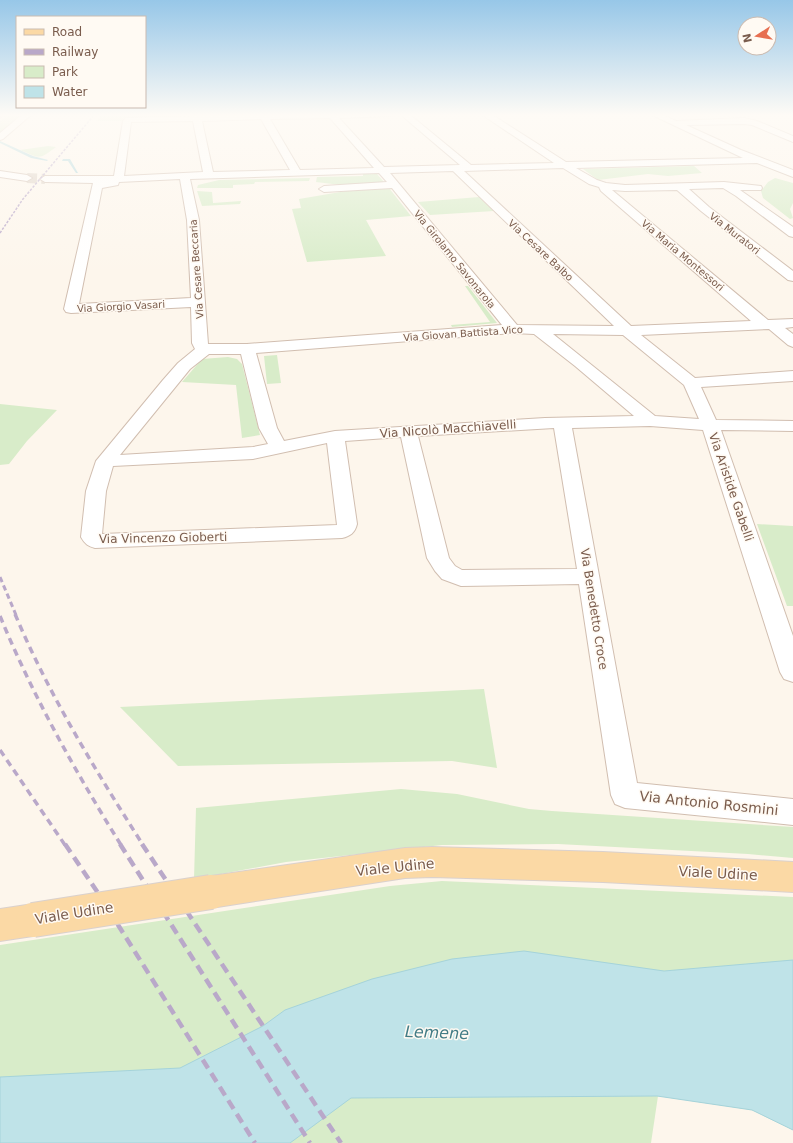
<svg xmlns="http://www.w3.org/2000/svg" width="793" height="1143" font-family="'DejaVu Sans',sans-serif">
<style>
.green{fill:#d8ecc9}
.water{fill:#bfe3e8;stroke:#a5d3da}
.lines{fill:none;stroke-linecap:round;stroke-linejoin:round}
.stream{fill:#a5d3da;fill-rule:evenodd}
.minor-tunnel{stroke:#dcd0c4;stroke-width:10;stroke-dasharray:10 4.5;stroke-linecap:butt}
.minor-casing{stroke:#d1beb0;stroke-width:2}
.major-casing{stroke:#dad1cd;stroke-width:2}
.highway-casing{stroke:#dad1cd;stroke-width:2}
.minor{fill:#fff;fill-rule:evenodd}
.major{fill:#fbd9a5;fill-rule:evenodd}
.highway{fill:#f7b7a3;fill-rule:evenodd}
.rail-far3{stroke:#b9a8c9;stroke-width:1.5;stroke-dasharray:2.5 1.5;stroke-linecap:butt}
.rail-far2{stroke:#b9a8c9;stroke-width:3;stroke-dasharray:5.5 3.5;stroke-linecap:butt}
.rail-far1{stroke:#b9a8c9;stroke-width:3.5;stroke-dasharray:7 5;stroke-linecap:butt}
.rail{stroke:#b9a8c9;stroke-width:4.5;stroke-dasharray:10 6;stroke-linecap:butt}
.major-bridge-casing{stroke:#dad1cd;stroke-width:36;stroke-linecap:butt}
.major-bridge{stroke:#fbd9a5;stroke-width:34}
.labels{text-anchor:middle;stroke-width:3;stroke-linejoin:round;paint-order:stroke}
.far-street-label{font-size:10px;fill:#7a5c4d;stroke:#fffaf3}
.street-label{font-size:12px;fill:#7a5c4d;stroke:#fffaf3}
.near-street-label{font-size:14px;fill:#7a5c4d;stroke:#fffaf3}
.near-water-label{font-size:16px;font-style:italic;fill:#437c86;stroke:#fffaf3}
</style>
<rect width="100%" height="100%" fill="#fdf6ec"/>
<path class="green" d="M 9,114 L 25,114 L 0,134 L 0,121 Z
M 103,114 L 292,114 L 123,118 L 124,121 L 97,121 Z
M 48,146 L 56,147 C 37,161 41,158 20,150 Z
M 694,166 L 702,173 L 668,176 L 648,174 L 598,180 L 583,169 Z
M 363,173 L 376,173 L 384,182 L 349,186 L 316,182 L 317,177 L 363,176 Z
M 310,178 L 309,181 L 255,182 L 254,184 L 233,185 L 233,188 L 197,188 L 198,185 L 219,180 Z
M 775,178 L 793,183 L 793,203 L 790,209 L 793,218 L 790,219 L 763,198 L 761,191 L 768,182 Z
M 389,188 L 411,216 L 366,220 L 386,256 L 307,262 L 292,209 L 301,208 L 299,199 L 358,189 Z
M 197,191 L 212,192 L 213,203 L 241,201 L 240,204 L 202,206 Z
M 479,197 L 494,211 L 430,215 L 418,202 Z
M 465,286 L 468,286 L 497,323 L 452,327 L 451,325 L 490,322 Z
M 277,355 L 281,383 L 267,384 L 264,356 Z
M 228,357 L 237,359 L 242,364 L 260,435 L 242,438 L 236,385 L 182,382 L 202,359 Z
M 0,404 L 57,410 L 27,441 L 9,464 L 0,465 Z
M 757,524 L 793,526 L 793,606 L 787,606 Z
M 484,689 L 497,768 L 452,761 L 178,766 L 120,707 Z
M 401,789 L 457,794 L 529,809 L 552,811 L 793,827 L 793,858 L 748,854 L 558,844 L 442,845 L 286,862 L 194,879 L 196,808 Z
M 442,881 L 793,897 L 793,1130 L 752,1110 L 658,1096 L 651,1143 L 0,1143 L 0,945 L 390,886 Z"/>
<path class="water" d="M 524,951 L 664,971 L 793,960 L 793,1130 L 752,1110 L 657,1096 L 351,1098 L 290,1143 L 0,1143 L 0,1077 L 180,1068 L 263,1026 L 285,1010 L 372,979 L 452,959 Z"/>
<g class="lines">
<path class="stream" d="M 0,141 L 33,156 L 48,160 L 47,161 L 31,158 L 0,143 Z
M 63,159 L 70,159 L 78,173 L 76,173 L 68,161 L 62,161 Z"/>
<path class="minor-tunnel" d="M 27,178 L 45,179"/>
<g class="minor-casing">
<path id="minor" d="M 23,114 L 32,114 L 3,139 L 0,140 L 0,133 Z
M 269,114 L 395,114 L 391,116 L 339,118 L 384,167 L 460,165 L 400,114 L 409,114 L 471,165 L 554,163 L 481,114 L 491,114 L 566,162 L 743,158 L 650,114 L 661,114 L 676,121 L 744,118 L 757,121 L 793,136 L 793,142 L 752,125 L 744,124 L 686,125 L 741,150 L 793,170 L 793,177 L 757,163 L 576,168 L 597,180 L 606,183 L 625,185 L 724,182 L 761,186 L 762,188 L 761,190 L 740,190 L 793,227 L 793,237 L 789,236 L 736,196 L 723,188 L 689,189 L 709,207 L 793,271 L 793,281 L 788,280 L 701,211 L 677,190 L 625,191 L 612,190 L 768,320 L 793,319 L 793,327 L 785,328 L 793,334 L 793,347 L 788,345 L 769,329 L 641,335 L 695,378 L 793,371 L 793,381 L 701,387 L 716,420 L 793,421 L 793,431 L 721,430 L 793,636 L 793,682 L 784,679 L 780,672 L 703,430 L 650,426 L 572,428 L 637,783 L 793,799 L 793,825 L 625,808 L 615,804 L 611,795 L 579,584 L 461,586 L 442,579 L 435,571 L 427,558 L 401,437 L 345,441 L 357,524 C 355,533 350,536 342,538 L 95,548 C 88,546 85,544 81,537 L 86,491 L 96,461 L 163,380 L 178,363 L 195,349 L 192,343 L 191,307 L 71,313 L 66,312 L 64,309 L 93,183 L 45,182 L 40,179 L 45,176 L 114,176 L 123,121 L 126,118 ZM 330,118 L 374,168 L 300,170 L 270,119 ZM 261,119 L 290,170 L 213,172 L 202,121 ZM 193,121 L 203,172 L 124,176 L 131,122 ZM 563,168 L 589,184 L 599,187 L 601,191 L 751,321 L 631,326 L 464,171 ZM 453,171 L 614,326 L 517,325 L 390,173 ZM 379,173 L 387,182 L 324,186 L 319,189 L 324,192 L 392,188 L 502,325 L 247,344 L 208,344 L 199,220 L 190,179 ZM 180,179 L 187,220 L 191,298 L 79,304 L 102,188 L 118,185 L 119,182 ZM 513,333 L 534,334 L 575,366 L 634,416 L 545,418 L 335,431 L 284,441 L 277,428 L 256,353 ZM 553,334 L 623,335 L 684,385 L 699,419 L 655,416 ZM 209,354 L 241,354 L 259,428 L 268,444 L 253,447 L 120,455 L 190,369 ZM 554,428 L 577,569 L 462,570 L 455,566 L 449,558 L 418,436 ZM 327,443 L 337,525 L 102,534 L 106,491 L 113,466 L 253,459 Z
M 0,171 L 27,175 L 32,178 L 27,181 L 0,177 Z"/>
</g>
<g class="major-casing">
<path id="major" d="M 432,847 L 603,852 L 793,862 L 793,892 L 603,882 L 432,877 L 405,878 L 211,908 L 200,903 L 195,892 L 200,881 L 211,876 L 405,848 Z
M 33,904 L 44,909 L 49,920 L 44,931 L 33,936 L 0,941 L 0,909 Z"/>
</g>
<g class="highway-casing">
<path id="highway" d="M 0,114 L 7,114 L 0,118 Z"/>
</g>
<use href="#minor" class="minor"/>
<use href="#major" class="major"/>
<use href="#highway" class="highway"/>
<path class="rail-far3" d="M 0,233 L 23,199 L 95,114"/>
<path class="rail-far2" d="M 0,577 L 16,615"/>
<path class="rail-far1" d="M 15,614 C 49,695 96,771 143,845
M 0,616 C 33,696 75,771 121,845
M 0,750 L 65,845"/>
<path class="rail" d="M 65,844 L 98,893 L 255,1143
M 120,844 L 310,1143
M 142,844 L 341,1143"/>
<g class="major-bridge-casing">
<path id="major-bridge" d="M 33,920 L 211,892"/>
</g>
<use href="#major-bridge" class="major-bridge"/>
</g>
<linearGradient id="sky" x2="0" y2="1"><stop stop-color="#97c7e8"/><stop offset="0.42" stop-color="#fefbf6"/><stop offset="1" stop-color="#fefbf6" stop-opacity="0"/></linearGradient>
<rect width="793" height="274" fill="url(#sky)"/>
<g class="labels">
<g class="far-street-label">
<text transform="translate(735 233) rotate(38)" y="4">Via Muratori</text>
<text transform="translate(541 250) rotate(43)" y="4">Via Cesare Balbo</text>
<text transform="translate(683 255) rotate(40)" y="4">Via Maria Montessori</text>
<text transform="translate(455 259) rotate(51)" y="4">Via Girolamo Savonarola</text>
<text transform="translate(196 269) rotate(-94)" y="4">Via Cesare Beccaria</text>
<text transform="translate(121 306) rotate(-3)" y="4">Via Giorgio Vasari</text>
<text transform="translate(463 333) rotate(-4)" y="4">Via Giovan Battista Vico</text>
</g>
<g class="street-label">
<text transform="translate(448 429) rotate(-4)" y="4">Via Nicolò Macchiavelli</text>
<text transform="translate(731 487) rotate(71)" y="4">Via Aristide Gabelli</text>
<text transform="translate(163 538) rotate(-1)" y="4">Via Vincenzo Gioberti</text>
<text transform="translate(594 609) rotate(81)" y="4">Via Benedetto Croce</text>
</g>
<g class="near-street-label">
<text transform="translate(709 803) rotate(6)" y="5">Via Antonio Rosmini</text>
<text transform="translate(395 867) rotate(-6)" y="5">Viale Udine</text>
<text transform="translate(718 873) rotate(3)" y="5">Viale Udine</text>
<text transform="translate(74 913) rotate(-9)" y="5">Viale Udine</text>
</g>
<g class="near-water-label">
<text transform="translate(437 1032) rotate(2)" y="6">Lemene</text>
</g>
</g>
<rect x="16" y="16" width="130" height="92" fill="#fffaf3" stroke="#cabbb1"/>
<rect x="24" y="29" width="20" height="6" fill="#fbd9a5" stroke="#cabbb1"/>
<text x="52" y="36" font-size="12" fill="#7a5c4d">Road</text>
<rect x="24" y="49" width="20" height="6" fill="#b9a8c9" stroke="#cabbb1"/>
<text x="52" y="56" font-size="12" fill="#7a5c4d">Railway</text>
<rect x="24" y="66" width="20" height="12" fill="#d8ecc9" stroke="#cabbb1"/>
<text x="52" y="76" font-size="12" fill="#7a5c4d">Park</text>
<rect x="24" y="86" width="20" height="12" fill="#bfe3e8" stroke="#cabbb1"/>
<text x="52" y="96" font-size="12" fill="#7a5c4d">Water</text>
<g transform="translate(757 36) rotate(258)"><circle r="19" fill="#fffaf3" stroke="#cabbb1"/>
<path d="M0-3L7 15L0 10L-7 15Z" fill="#e76f51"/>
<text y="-6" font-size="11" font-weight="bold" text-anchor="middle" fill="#7a5c4d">N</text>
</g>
</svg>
